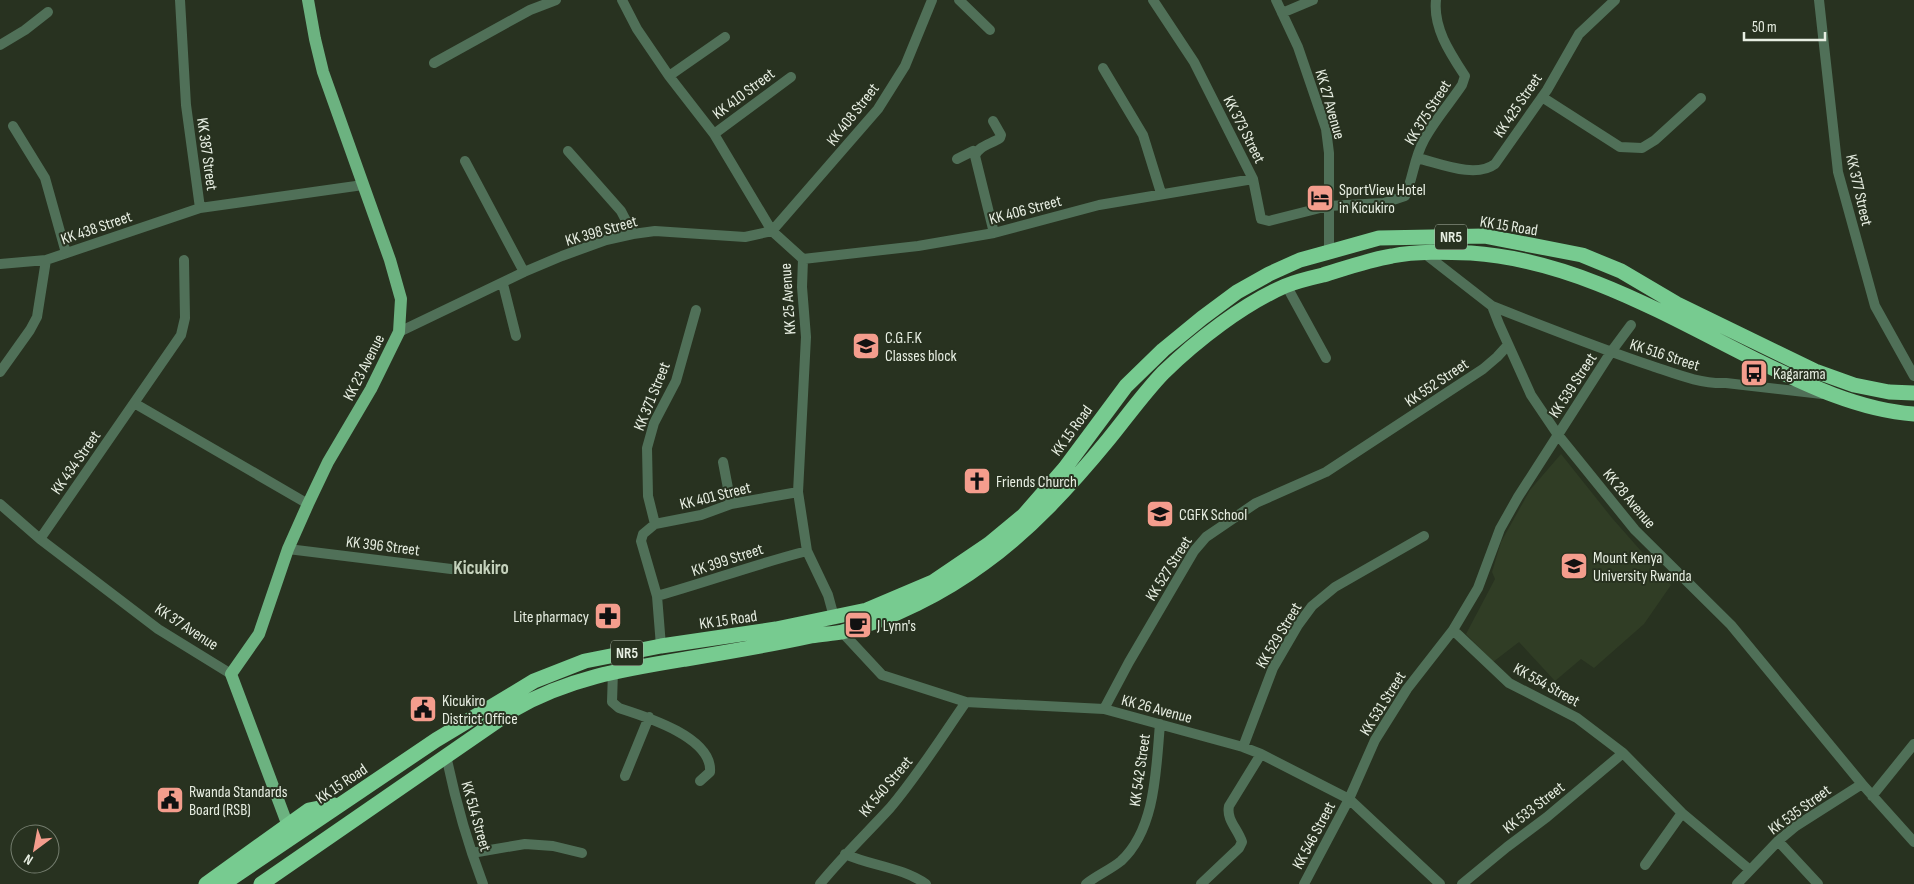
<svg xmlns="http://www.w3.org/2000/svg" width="1914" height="884" font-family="'Sofia Sans Condensed',sans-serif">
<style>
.built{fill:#303d25}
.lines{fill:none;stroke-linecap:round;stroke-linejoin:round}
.minor{stroke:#507058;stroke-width:10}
.major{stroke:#6cb280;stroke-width:12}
.highway{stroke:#77cb90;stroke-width:15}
.labels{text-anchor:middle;stroke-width:4;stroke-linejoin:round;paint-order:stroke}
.shield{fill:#283220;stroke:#aeb6a8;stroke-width:1}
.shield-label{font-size:15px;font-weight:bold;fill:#e7eee2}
.street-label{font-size:16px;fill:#e7eee2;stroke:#283220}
.poi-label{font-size:16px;fill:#e7eee2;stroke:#283220;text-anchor:start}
.quarter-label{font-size:19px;font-weight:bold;fill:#c5d2bc;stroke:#283220}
</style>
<rect width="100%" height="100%" fill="#283220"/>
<path class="built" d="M 1561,454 L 1612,518 L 1671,585 L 1644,624 L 1594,668 L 1581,659 L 1555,681 L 1519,642 L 1493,662 L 1466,634 L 1495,579 L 1492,572 L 1501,542 L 1530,490 Z"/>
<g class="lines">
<path class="minor" d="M 180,0 L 186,105 L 200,208 L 363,185
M 622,0 L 637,29 L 669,76 L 714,134 L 772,231 L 803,259 L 802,287 L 806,337 L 798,492 L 807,551 L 828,595 L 834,617
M 959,0 L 990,30
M 1153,0 L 1194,62 L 1253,179 L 1261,219 L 1269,221 L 1328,206 L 1384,203 L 1405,196 C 1413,179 1414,158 1424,140 C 1434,121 1450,103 1462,85 L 1465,76 C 1450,53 1433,28 1436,0
M 1276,0 L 1298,47 L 1326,129 L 1329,153 L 1329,252
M 1819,0 L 1838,172 L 1875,306 L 1914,376
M 1282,13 L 1313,0
M 0,45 L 25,30 L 48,12
M 434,63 L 530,10 L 556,0
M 1103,68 L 1143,135 L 1161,193
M 669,76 L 725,37
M 1542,97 L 1620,147 L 1642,148 L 1655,140 L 1701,98
M 993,121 L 1001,135 L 1000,138 C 992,144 979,145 975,156 L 994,233
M 13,126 L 45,178 L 66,253
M 714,134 L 791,77
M 568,151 L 621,211 L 633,234
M 1417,158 C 1439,163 1475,179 1495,164 L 1547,90 L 1579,34 L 1615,0
M 957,159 L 973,151 L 975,154
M 465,161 L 524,272
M 1424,253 L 1492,306 L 1499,324 L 1531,395 L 1558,435 L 1635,530 L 1731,625 L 1862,784 L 1914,842
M 803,259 L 918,246 L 994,233 L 1099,205 L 1253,179
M 0,264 L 46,260 L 200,208
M 503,284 L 516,336
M 1286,285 L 1326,358
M 1492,306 C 1545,327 1598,348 1652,366 C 1676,374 1700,384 1726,383 L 1822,394
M 1631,325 L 1611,352 L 1518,497 L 1500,529 L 1478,588 L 1453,630 L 1509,683 L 1577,718 L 1623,753 L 1682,813 L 1750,870
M 399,332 L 524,272 L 562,256 L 606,240 L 633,234 L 655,231 L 745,237 L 772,231 L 878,109 L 905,66 L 932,0
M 0,372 L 30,330 L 37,317 L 46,260
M 134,403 L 308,504
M 723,462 L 731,504
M 0,504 L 40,539 L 158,629 L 231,674
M 655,524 L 648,496 L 647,448 L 654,423 L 676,381 L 696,310
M 40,539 L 181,335 L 185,318 L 184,260
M 288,549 L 451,569 L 474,570
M 657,596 C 707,582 756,564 807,551
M 842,632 L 882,675 L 966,702 L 1104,709 L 1243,747 L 1261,754 L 1349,799 L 1440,884
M 661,646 L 657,596 L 641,541 L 643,534 L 655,524 L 701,515 L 731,504 L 798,492
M 613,671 L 612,702 L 619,708 C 644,716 713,737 710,772 L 700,781
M 1104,709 L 1129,662 L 1194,551 L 1206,537 L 1256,503 L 1326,472 L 1483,369 L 1497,357 L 1508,345
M 1243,747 L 1273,668 L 1298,625 L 1312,606 L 1335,587 L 1424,536
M 446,755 C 455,799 467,842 483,884
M 625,776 L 649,717
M 1872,796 L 1914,744
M 1778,841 L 1818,884
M 472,853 L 525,844 L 553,846 L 582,853
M 845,854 C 871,866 902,867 926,884
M 1645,865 L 1682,813
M 820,884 C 842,857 867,833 890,808 C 918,775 941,738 966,702
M 1086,884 C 1097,875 1110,870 1121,861 C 1156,829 1156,768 1160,724
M 1201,884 L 1239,848 L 1242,842 C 1238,829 1226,820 1229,806 L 1261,754
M 1304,884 L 1349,799 L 1375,740 L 1407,689 L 1453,630
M 1462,884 L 1507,847 L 1547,817 L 1623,753
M 1737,884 L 1778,841 L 1796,826 L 1862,784"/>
<path class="major" d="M 288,826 L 231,674 L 259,634 L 288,549 L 308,504 L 328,462 L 371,389 L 399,332 L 401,299 L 390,260 L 323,72 L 315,39 L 308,0"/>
<path class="highway" d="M 206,884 L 309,810 L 334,805
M 223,884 L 436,740 L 534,681 L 585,661 L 661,646 L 776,629 L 867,610 L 933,582 L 989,544 L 1024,515 L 1065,468 L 1126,386 L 1163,350 L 1202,318 L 1237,292 L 1269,274 L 1300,260 L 1329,252 L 1379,238 L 1484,236 L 1582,255 L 1621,271 L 1677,304 L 1815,371 L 1854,385 L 1889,392 L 1914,393
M 261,884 L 513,710 C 568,678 625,669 686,659 C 728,652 770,645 811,636 C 821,634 832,634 842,632 C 891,620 945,592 984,563 C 1031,529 1071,485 1108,440 C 1126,418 1143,394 1163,373 C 1197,340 1242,305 1285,286 C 1297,281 1310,278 1323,275 C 1346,268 1368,260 1392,256 C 1417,251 1445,252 1471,253 C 1575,260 1666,315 1758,361 C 1807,385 1859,410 1914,414"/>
</g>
<defs>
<g id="hotel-square" transform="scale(1.4375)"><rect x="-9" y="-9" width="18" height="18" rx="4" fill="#f49d8d" stroke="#283220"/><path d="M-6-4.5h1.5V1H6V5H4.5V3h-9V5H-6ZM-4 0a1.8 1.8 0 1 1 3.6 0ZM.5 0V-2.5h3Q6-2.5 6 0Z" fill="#111"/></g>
<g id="school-square" transform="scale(1.4375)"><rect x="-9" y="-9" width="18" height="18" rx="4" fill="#f49d8d" stroke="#283220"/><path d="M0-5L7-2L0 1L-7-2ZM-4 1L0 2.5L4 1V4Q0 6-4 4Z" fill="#111"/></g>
<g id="bus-square" transform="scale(1.4375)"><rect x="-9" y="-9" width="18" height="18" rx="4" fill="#f49d8d" stroke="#283220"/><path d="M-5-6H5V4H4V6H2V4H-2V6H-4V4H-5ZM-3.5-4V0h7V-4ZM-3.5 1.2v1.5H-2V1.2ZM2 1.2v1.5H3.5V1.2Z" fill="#111"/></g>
<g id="church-square" transform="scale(1.4375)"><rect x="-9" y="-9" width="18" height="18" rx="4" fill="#f49d8d" stroke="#283220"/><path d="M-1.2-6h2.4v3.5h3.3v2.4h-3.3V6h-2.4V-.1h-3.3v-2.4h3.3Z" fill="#111"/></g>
<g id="university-square" transform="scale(1.4375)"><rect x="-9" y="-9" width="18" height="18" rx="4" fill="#f49d8d" stroke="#283220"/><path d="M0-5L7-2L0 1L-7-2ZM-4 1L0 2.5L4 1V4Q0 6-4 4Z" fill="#111"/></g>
<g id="pharmacy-square" transform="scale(1.4375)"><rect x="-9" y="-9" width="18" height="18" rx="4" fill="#f49d8d" stroke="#283220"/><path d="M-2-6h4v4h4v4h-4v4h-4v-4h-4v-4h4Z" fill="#111"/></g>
<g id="cafe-square" transform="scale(1.4375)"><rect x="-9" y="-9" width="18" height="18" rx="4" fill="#f49d8d" stroke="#283220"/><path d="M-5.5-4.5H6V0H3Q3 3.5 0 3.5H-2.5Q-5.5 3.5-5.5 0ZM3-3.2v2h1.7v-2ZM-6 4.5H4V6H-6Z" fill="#111"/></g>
<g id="civic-square" transform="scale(1.4375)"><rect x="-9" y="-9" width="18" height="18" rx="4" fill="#f49d8d" stroke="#283220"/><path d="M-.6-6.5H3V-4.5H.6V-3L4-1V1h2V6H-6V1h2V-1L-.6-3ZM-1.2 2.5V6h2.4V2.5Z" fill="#111"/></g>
</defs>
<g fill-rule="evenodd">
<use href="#hotel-square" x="1320" y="198"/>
<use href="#school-square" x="866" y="346"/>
<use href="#bus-square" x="1754" y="373"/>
<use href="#church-square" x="977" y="481"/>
<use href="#school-square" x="1160" y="514"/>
<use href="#university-square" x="1574" y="566"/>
<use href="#pharmacy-square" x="608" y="616"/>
<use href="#cafe-square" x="858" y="625"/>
<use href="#civic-square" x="423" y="709"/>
<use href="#civic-square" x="170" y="800"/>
</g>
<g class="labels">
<g class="shield">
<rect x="1435" y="224.5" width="32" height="25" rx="4"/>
<rect x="611" y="640.5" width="32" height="25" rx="4"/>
</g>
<g class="shield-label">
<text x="1451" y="242">NR5</text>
<text x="627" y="658">NR5</text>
</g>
<g class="street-label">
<text transform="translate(743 93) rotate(-37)" y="6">KK 410 Street</text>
<text transform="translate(1331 104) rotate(74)" y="6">KK 27 Avenue</text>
<text transform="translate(1517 105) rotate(-56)" y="6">KK 425 Street</text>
<text transform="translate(1427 112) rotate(-58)" y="6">KK 375 Street</text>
<text transform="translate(852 114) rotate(-52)" y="6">KK 408 Street</text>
<text transform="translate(1245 129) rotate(63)" y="6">KK 373 Street</text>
<text transform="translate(208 154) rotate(82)" y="6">KK 387 Street</text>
<text transform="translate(1860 190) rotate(77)" y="6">KK 377 Street</text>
<text transform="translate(1025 209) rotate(-15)" y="6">KK 406 Street</text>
<text transform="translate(1509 225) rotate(9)" y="6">KK 15 Road</text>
<text transform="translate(96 227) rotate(-19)" y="6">KK 438 Street</text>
<text transform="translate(601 230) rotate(-16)" y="6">KK 398 Street</text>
<text transform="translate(787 299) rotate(-94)" y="6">KK 25 Avenue</text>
<text transform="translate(1665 354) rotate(18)" y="6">KK 516 Street</text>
<text transform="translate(363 367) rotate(-63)" y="6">KK 23 Avenue</text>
<text transform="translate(1436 382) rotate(-34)" y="6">KK 552 Street</text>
<text transform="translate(1572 385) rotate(-57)" y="6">KK 539 Street</text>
<text transform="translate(651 396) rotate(-68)" y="6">KK 371 Street</text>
<text transform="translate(1071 430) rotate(-54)" y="6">KK 15 Road</text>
<text transform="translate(75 462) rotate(-55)" y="6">KK 434 Street</text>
<text transform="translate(715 495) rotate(-14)" y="6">KK 401 Street</text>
<text transform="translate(1630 498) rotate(50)" y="6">KK 28 Avenue</text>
<text transform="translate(383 545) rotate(7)" y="6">KK 396 Street</text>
<text transform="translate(727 559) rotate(-18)" y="6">KK 399 Street</text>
<text transform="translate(1168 568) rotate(-58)" y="6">KK 527 Street</text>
<text transform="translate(728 619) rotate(-8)" y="6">KK 15 Road</text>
<text transform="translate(187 626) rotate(33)" y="6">KK 37 Avenue</text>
<text transform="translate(1278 635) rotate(-59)" y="6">KK 529 Street</text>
<text transform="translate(1547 684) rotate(29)" y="6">KK 554 Street</text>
<text transform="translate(1382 703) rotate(-58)" y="6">KK 531 Street</text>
<text transform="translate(1157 708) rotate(15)" y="6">KK 26 Avenue</text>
<text transform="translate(1139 770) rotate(-82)" y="6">KK 542 Street</text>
<text transform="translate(341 783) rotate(-34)" y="6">KK 15 Road</text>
<text transform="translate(885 786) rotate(-50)" y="6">KK 540 Street</text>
<text transform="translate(1533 807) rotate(-38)" y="6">KK 533 Street</text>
<text transform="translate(1799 809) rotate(-36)" y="6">KK 535 Street</text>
<text transform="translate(477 816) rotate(74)" y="6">KK 514 Street</text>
<text transform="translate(1313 835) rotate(-62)" y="6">KK 546 Street</text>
</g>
<g class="poi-label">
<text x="1339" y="195">SportView Hotel<tspan x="1339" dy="18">in Kicukiro</tspan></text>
<text x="885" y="343">C.G.F.K<tspan x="885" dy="18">Classes block</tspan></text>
<text x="1773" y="379">Kagarama</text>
<text x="996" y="487">Friends Church</text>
<text x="1179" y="520">CGFK School</text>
<text x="1593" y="563">Mount Kenya<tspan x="1593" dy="18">University Rwanda</tspan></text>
<text x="589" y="622" text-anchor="end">Lite pharmacy</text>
<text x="877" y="631">J Lynn's</text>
<text x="442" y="706">Kicukiro<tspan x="442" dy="18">District Office</tspan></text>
<text x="189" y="797">Rwanda Standards<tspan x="189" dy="18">Board (RSB)</tspan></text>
</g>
<g class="quarter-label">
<text x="481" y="574">Kicukiro</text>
</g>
</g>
<g transform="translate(35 849) rotate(212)"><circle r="24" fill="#283220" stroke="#747d6e"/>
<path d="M0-4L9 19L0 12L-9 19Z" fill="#f49d8d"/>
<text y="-8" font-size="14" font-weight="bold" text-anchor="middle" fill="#e7eee2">N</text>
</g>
<path d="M1744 32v8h81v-8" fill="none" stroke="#e7eee2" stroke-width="2.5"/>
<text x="1752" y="32" font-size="15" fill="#e7eee2" stroke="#283220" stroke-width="4" paint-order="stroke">50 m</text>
</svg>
